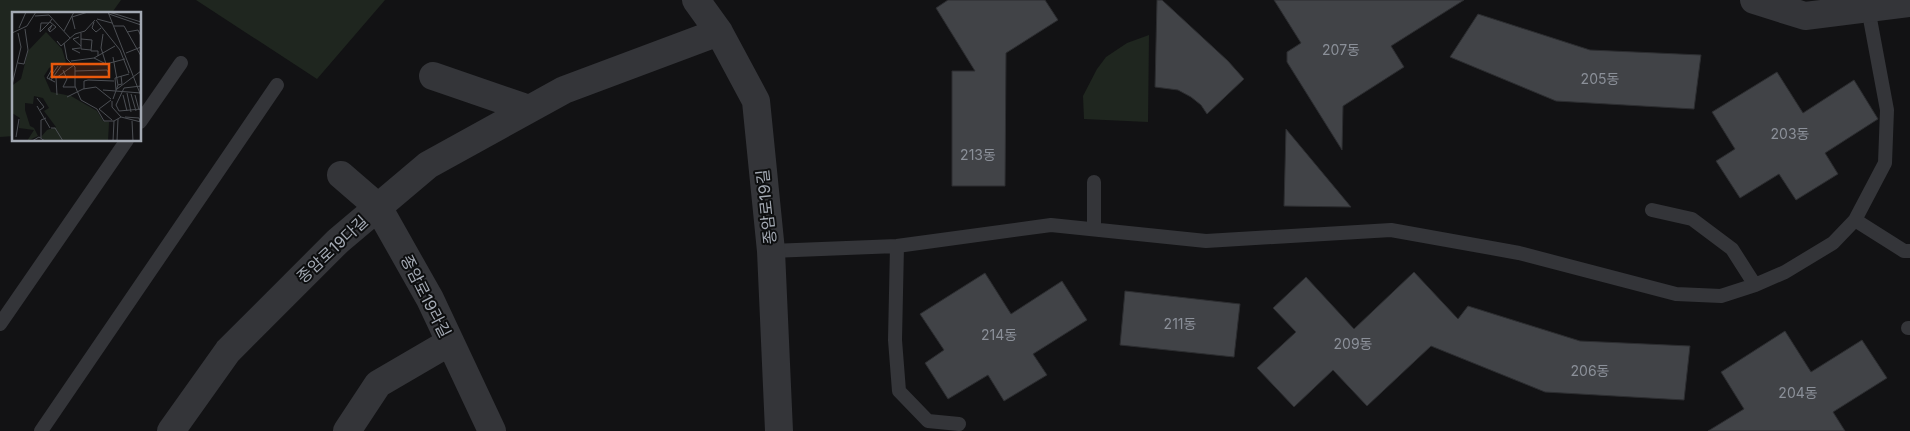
<svg xmlns="http://www.w3.org/2000/svg" width="1910" height="431" font-family="Inter,'Noto Sans KR',sans-serif">
<style>
.green{fill:#1f261f}
.building{fill:#414347;stroke:#2c2d30}
.lines{fill:none;stroke-linecap:round;stroke-linejoin:round}
.service{stroke:#343539;stroke-width:14}
.minor{stroke:#343539;stroke-width:28}
.labels{text-anchor:middle;stroke-width:4;stroke-linejoin:round;paint-order:stroke}
.number-label{font-size:14px;fill:#8b9099}
.street-label{font-size:16px;fill:#a4aab4;stroke:#0d0e0f}
.inset-road{fill:none;stroke:#4c4f54;stroke-width:1}
.view{fill:#e8590c;fill-opacity:0.15;stroke:#e8590c;stroke-width:2.5}
.inset-edge{fill:none;stroke:#a4aab4;stroke-width:2.5}
</style>
<rect width="100%" height="100%" fill="#121214"/>
<path class="green" d="M 0,0 L 121,0 L 111,14 L 14,14 L 14,136 L 0,137 Z
M 196,0 L 385,0 L 317,79 Z
M 1149,35 L 1148,122 L 1084,119 L 1083,96 L 1097,69 L 1106,57 L 1127,43 Z"/>
<path class="building" d="M 948,0 L 1045,0 L 1058,20 L 1006,53 L 1005,186 L 952,186 L 952,71 L 975,71 L 936,8 Z
M 1157,0 L 1162,0 L 1228,61 L 1244,79 L 1207,114 L 1201,105 L 1191,97 L 1178,90 L 1155,87 Z
M 1274,0 L 1464,0 L 1391,46 L 1404,67 L 1343,106 L 1342,150 L 1287,62 L 1287,52 L 1301,43 Z
M 1478,14 L 1590,50 L 1701,55 L 1694,109 L 1556,101 L 1450,57 Z
M 1777,72 L 1803,113 L 1854,80 L 1878,119 L 1825,153 L 1838,174 L 1796,200 L 1779,174 L 1740,198 L 1716,161 L 1735,149 L 1712,112 Z
M 1286,129 L 1351,207 L 1284,206 Z
M 1414,272 L 1458,319 L 1468,306 L 1580,341 L 1690,346 L 1684,400 L 1545,392 L 1431,346 L 1367,406 L 1333,370 L 1294,407 L 1257,368 L 1296,332 L 1273,308 L 1306,277 L 1354,329 Z
M 985,273 L 1011,314 L 1062,281 L 1087,320 L 1033,354 L 1047,375 L 1004,401 L 988,375 L 948,399 L 925,363 L 944,350 L 920,314 Z
M 1125,291 L 1240,304 L 1234,357 L 1120,345 Z
M 1785,331 L 1811,372 L 1862,340 L 1887,378 L 1833,412 L 1845,431 L 1708,431 L 1744,409 L 1721,372 Z"/>
<g class="lines">
<path class="service" d="M 140,122 L 181,63
M 1094,182 L 1094,229
M 1652,210 L 1692,219 L 1732,249 L 1755,285
M 1855,220 L 1904,251 L 1910,251
M 897,246 L 895,340 L 899,391 L 928,421 L 959,424
M 771,251 L 897,246 L 1051,225 L 1206,241 L 1391,230 L 1519,253 L 1676,294 L 1721,296 L 1755,285 L 1785,272 L 1833,243 L 1855,220 L 1885,163 L 1887,110 L 1868,8
M 0,324 L 127,140
M 1908,328 L 1910,328
M 41,431 L 277,85"/>
<path class="minor" d="M 696,0 L 719,32 L 756,101 L 771,251 L 779,431
M 1754,0 L 1805,16 L 1910,3
M 433,76 L 529,109
M 341,175 L 378,207 L 430,299 L 492,431
M 171,431 L 228,351 L 338,241 L 428,165 L 564,90 L 719,32
M 347,431 L 378,384 L 450,342"/>
</g>
<g class="labels">
<g class="number-label">
<text x="1341" y="55">207동</text>
<text x="1600" y="84">205동</text>
<text x="1790" y="139">203동</text>
<text x="978" y="160">213동</text>
<text x="1180" y="329">211동</text>
<text x="999" y="340">214동</text>
<text x="1353" y="349">209동</text>
<text x="1590" y="376">206동</text>
<text x="1798" y="398">204동</text>
</g>
<g class="street-label">
<text transform="translate(766 207) rotate(-96)" y="6">종암로19길</text>
<text transform="translate(332 249) rotate(-43)" y="6">종암로19다길</text>
<text transform="translate(426 296) rotate(63)" y="6">종암로19라길</text>
</g>
</g>
<g transform="translate(12 12)">
<rect width="129" height="129" fill="#121214"/>
<path d="M 34,20 L 50,37 L 54,50 L 50,54 L 45,51 L 37,56 L 32,64 L 39,80 L 59,84 L 85,99 L 91,109 L 97,110 L 96,129 L 33,129 L 29,125 L 35,118 L 44,115 L 32,99 L 37,96 L 31,86 L 22,84 L 21,92 L 13,91 L 13,98 L 18,114 L 22,116 L 26,124 L 15,129 L 22,118 L 7,116 L 8,106 L 0,101 L 1,73 L 9,67 L 16,39 Z" fill="#1f261f"/>
<path class="inset-road" d="M 96,0 L 129,84M 97,0 L 129,10M 97,2 L 129,13M 23,4 L 37,3 L 58,26M 85,7 L 100,11M 84,8 L 108,38 L 117,61M 82,10 L 80,16 L 84,20 L 89,16M 37,11 L 29,11 L 28,20 L 37,11 L 40,7M 102,14 L 112,14 L 129,44M 7,16 L 14,0M 63,17 L 60,5 L 76,0M 37,19 L 40,13 L 36,17 L 37,19 L 38,20 L 44,15 L 38,10M 52,19 L 62,0M 115,20 L 126,18 L 129,24M 0,21 L 15,14 L 24,0M 69,21 L 69,27 L 80,28 L 79,39 L 86,39 L 86,44M 91,22 L 89,36 L 94,52M 67,25 L 61,27 L 69,34M 69,27 L 69,37 L 79,38M 45,29 L 49,34 L 63,22 L 73,19 L 83,8M 52,31 L 55,47 L 63,55 L 63,74 L 69,88 L 85,97 L 92,109 L 102,109 L 109,105M 68,41 L 60,37 L 68,36M 114,41 L 129,35M 101,45 L 106,73M 82,46 L 94,52 L 113,47M 59,49 L 82,46 L 103,34M 6,51 L 12,52 L 16,38 L 13,17M 40,57 L 35,66 L 43,70M 51,58 L 55,67 L 51,75 L 63,75M 63,59 L 95,58 L 97,62M 37,67 L 46,54M 39,68 L 49,54M 0,73 L 9,35 L 6,21M 112,76 L 129,74M 72,77 L 72,69 L 76,68 L 102,69M 105,77 L 129,59M 91,78 L 129,81M 104,78 L 103,66 L 117,62M 115,81 L 119,100M 119,82 L 124,99M 45,83 L 44,66 L 62,53M 111,83 L 115,99M 123,83 L 127,98M 55,85 L 71,77 L 84,75 L 99,87M 25,86 L 32,95 L 28,98M 101,87 L 106,73 L 110,72 L 109,64M 99,88 L 87,97 L 100,108M 100,89 L 100,95 L 109,105 L 129,110M 25,94 L 38,116M 107,99 L 104,93 L 112,76M 107,99 L 129,97M 113,105 L 127,106 L 128,110M 120,109 L 121,129M 39,116 L 43,116 L 51,129M 4,125 L 7,107M 29,126 L 29,108 L 34,106M 20,129 L 27,125 L 33,129M 101,129 L 102,109M 105,129 L 106,107"/>
<path class="view" d="M 40,52 L 97,52 L 97,65 L 40,65 Z"/>
<rect width="129" height="129" class="inset-edge"/>
</g>
</svg>
